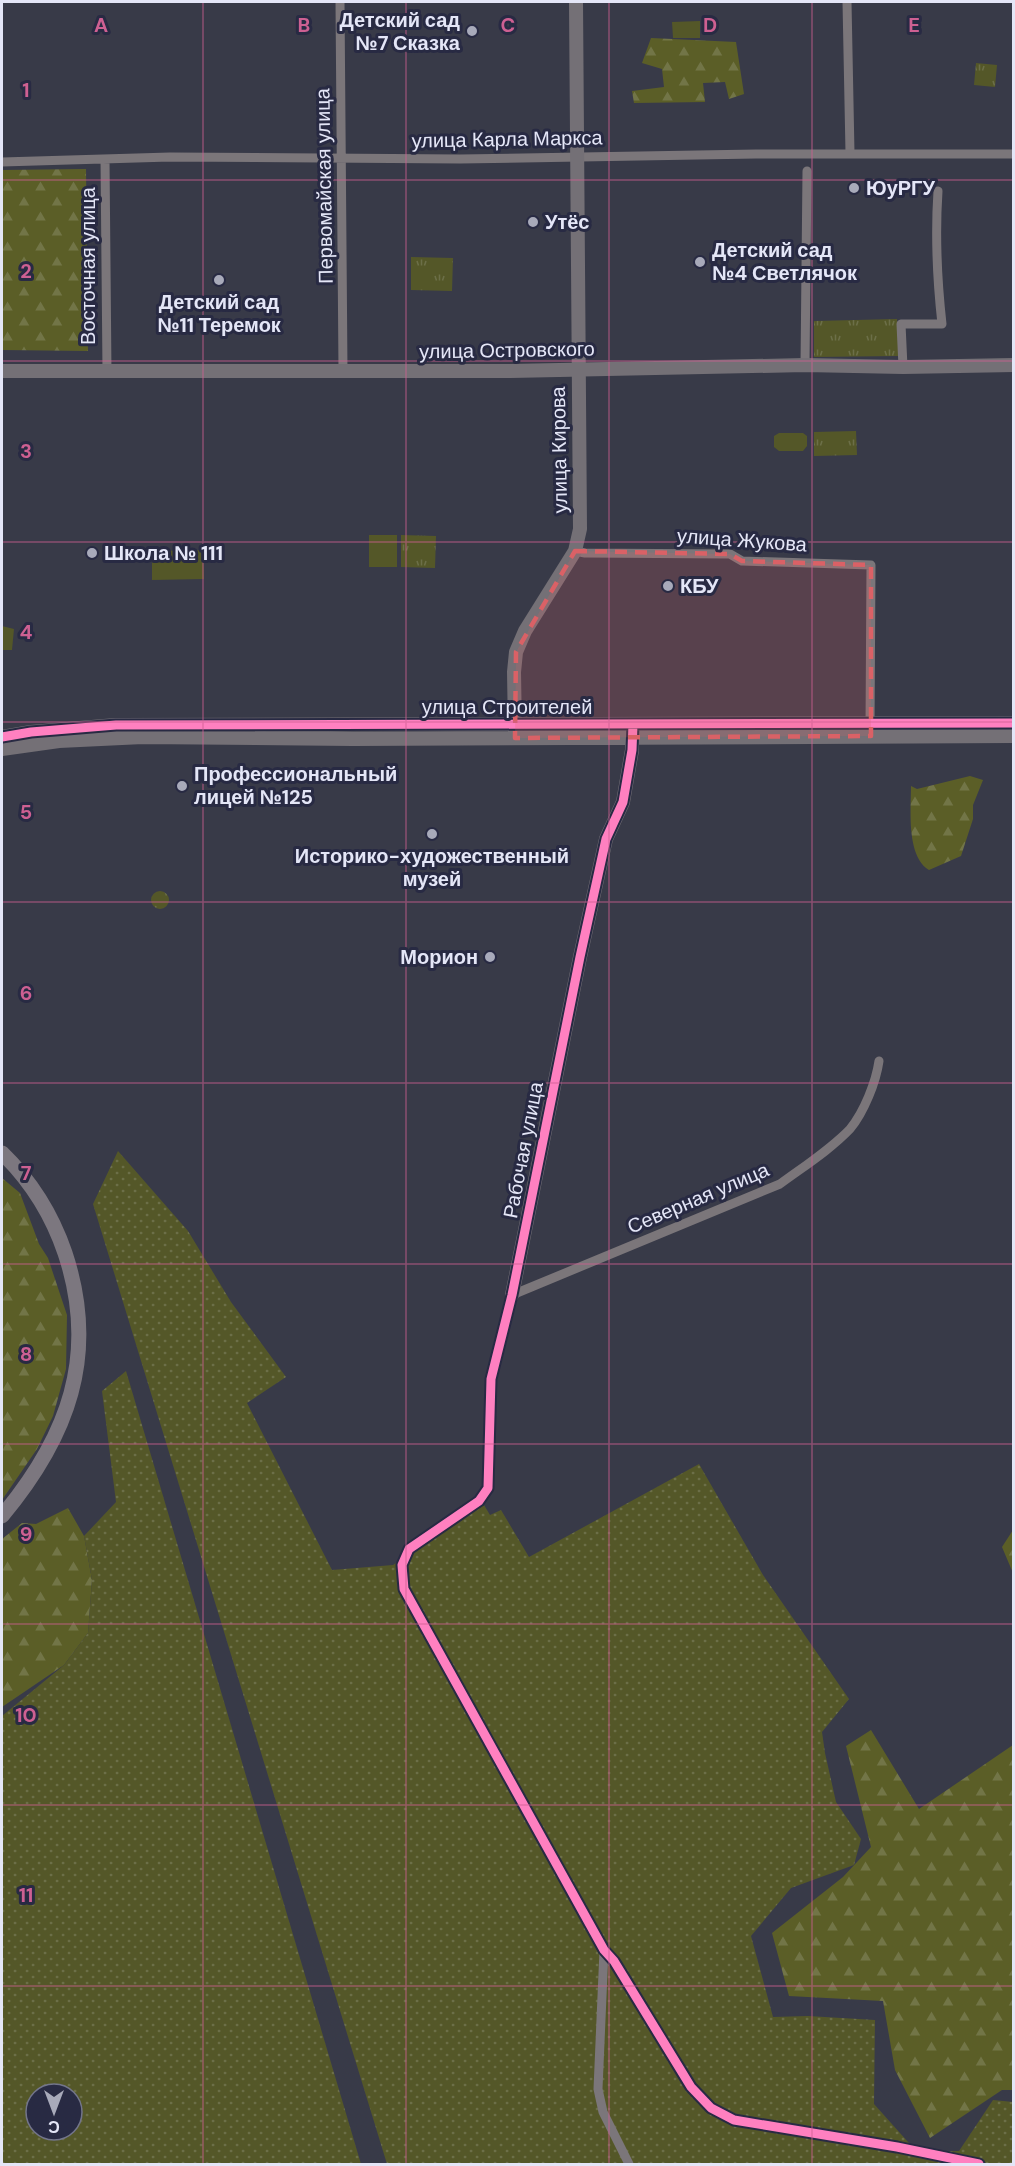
<svg xmlns="http://www.w3.org/2000/svg" width="1015" height="2166" font-family="'DM Sans',sans-serif">
<style>
.grass{fill:url(#grass-tufts)}
.forest{fill:url(#forest-firs)}
.garden{fill:url(#garden-dots);fill-rule:evenodd}
.pitch{fill:#545728}
.lines{fill:none;stroke-linecap:round;stroke-linejoin:round}
.street{stroke:#7b767a;stroke-width:9}
.secondary{stroke:#747076;stroke-width:14}
.primary{stroke:#7c777f;stroke-width:15}
.cycleway-casing{stroke:#282a43;stroke-width:13}
.cycleway{stroke:#ff80c0;stroke-width:9}
.marked{fill:#da6166;fill-opacity:0.2;stroke:#da6166;stroke-width:4.5;stroke-dasharray:12 8;stroke-linejoin:round}
.grid{fill:none;stroke:#ce6092;stroke-width:1.5;stroke-opacity:0.55}
.poi-dot{fill:#a8aaba;stroke:#282a43;stroke-width:2}
.labels{text-anchor:middle;stroke-width:6;stroke-linejoin:round;paint-order:stroke}
.poi-label{font-size:20px;font-weight:bold;fill:#e4e6f7;stroke:#282a43;text-anchor:start}
.street-label{font-size:20px;fill:#e4e6f7;stroke:#282a43}
.grid-label{font-size:20px;text-anchor:middle;font-weight:bold;fill:#ce6092;stroke:#282a43;stroke-width:6;stroke-linejoin:round;paint-order:stroke}
</style>
<defs>
<pattern id="grass-tufts" width="24" height="20" patternUnits="userSpaceOnUse" patternTransform="scale(1.5)"><rect width="24" height="20" fill="#545728"/><path d="M3 7l-1-3M5 7V3M7 7l1-3M15 17l-1-3M17 17v-4M19 17l1-3" fill="none" stroke="#6c6f48"/></pattern>
<pattern id="forest-firs" width="22" height="20" patternUnits="userSpaceOnUse" patternTransform="scale(1.5)"><rect width="22" height="20" fill="#5b5e27"/><path d="M5 1l3.5 6h-7zM16 11l3.5 6h-7z" fill="#727547"/></pattern>
<pattern id="garden-dots" width="8" height="8" patternUnits="userSpaceOnUse" patternTransform="scale(1.5)"><rect width="8" height="8" fill="#545728"/><path d="M2 2h.1M6 6h.1" fill="none" stroke="#6c6f48" stroke-width="1.8" stroke-linecap="round"/></pattern>
</defs>
<rect width="100%" height="100%" fill="#383a48"/>
<path class="grass" d="M 976,63 L 997,65 L 995,87 L 974,85 Z
M 411,257 L 453,258 L 452,291 L 411,290 Z
M 897,319 L 899,356 L 814,357 L 814,321 Z
M 856,431 L 857,455 L 814,456 L 814,432 Z
M 401,535 L 436,536 L 435,568 L 401,567 Z
M151 900a9 9 0 1 1 18 0a9 9 0 1 1-18 0Z"/>
<path class="forest" d="M 651,38 L 736,42 L 744,94 L 729,99 L 725,82 L 703,83 L 705,102 L 634,103 L 632,91 L 664,87 L 662,69 L 642,63 Z
M 86,169 L 88,351 L 2,350 L 2,170 Z
M 970,776 L 983,780 L 973,805 L 973,819 L 961,856 L 929,870 C 906,856 911,809 911,786 L 917,789 Z
M 2,1178 L 20,1193 L 39,1244 L 48,1258 L 67,1315 L 66,1369 L 53,1416 L 37,1449 L 2,1500 Z
M 68,1508 L 84,1536 L 92,1580 L 88,1633 L 64,1665 L 2,1707 L 2,1539 L 22,1523 L 36,1524 Z
M 1013,1530 L 1013,1573 L 1002,1547 Z
M 871,1730 L 919,1809 L 1013,1745 L 1013,2090 L 1002,2090 L 930,2138 L 895,2070 L 883,2001 L 789,1996 L 772,1933 L 843,1877 L 871,1847 L 846,1746 Z"/>
<path class="garden" d="M 118,1151 L 188,1231 L 231,1302 L 286,1377 L 247,1403 L 332,1570 L 393,1565 L 484,1505 L 490,1515 L 501,1510 L 529,1557 L 699,1464 L 763,1575 L 849,1699 L 822,1732 L 825,1753 L 836,1802 L 861,1839 L 854,1865 L 791,1888 L 751,1936 L 773,2017 L 808,2016 L 875,2020 L 874,2104 L 917,2152 L 959,2151 L 993,2100 L 1013,2102 L 1013,2164 L 387,2164 L 93,1204 Z
M 126,1371 L 361,2164 L 2,2164 L 2,1716 L 64,1665 L 88,1633 L 92,1580 L 84,1536 L 116,1502 L 102,1391 ZM 36,2094 L 72,2094 L 72,2130 L 36,2130 Z"/>
<path class="pitch" d="M 700,21 L 700,38 L 673,38 L 672,22 Z
M 779,433 L 803,433 L 807,436 L 807,446 L 803,451 L 779,451 L 774,447 L 774,436 Z
M 369,535 L 397,535 L 397,567 L 369,567 Z
M 203,550 L 204,579 L 152,580 L 152,551 Z
M 2,626 L 14,629 L 12,650 L 2,650 Z"/>
<g class="lines">
<path class="street" d="M 340,2 L 343,370
M 847,2 L 850,153
M 105,159 L 107,372
M 2,162 L 170,157 L 460,159 L 756,154 L 1014,154
M 805,365 L 807,171
M 903,367 L 901,324 L 942,324 C 937,279 935,236 938,191
M 575,551 L 585,553 L 730,554 L 742,561 L 871,565 L 870,727
M 879,1061 C 876,1082 864,1112 850,1129 C 830,1150 803,1167 780,1184 L 512,1295 L 491,1379 L 488,1488 L 479,1501 L 409,1549 L 402,1565 L 404,1589 L 604,1950 L 614,1961 L 691,2087 L 711,2108 L 734,2120 L 897,2147 L 979,2164
M 604,1950 L 598,2089 L 603,2112 L 629,2164"/>
<path class="secondary" d="M 2,371 L 511,371 L 805,365 L 903,367 L 1014,365
M 515,732 L 514,672 L 516,652 L 525,631 L 575,551 L 580,529 L 576,2
M 2,737 L 31,732 L 116,725 L 1014,723
M 2,749 L 59,741 L 143,737 L 353,739 L 1014,736
M 512,1295 L 580,957 L 606,839 L 623,802 L 632,750 L 632,729"/>
<path class="primary" d="M 2,1153 C 31,1181 52,1215 65,1253 C 99,1355 68,1437 2,1516"/>
<g class="cycleway-casing">
<path id="cycleway" d="M 633,724 L 632,750 L 623,802 L 606,839 L 580,957 L 512,1295 L 491,1379 L 488,1488 L 479,1501 L 409,1549 L 402,1565 L 404,1589 L 604,1950 L 614,1961 L 691,2087 L 711,2108 L 734,2120 L 897,2147 L 979,2164
M 2,737 L 31,732 L 116,725 L 1014,723"/>
</g>
<use href="#cycleway" class="cycleway"/>
</g>
<path class="marked" d="M 575,551 L 730,554 L 742,561 L 871,565 L 871,736 L 515,738 L 516,652 Z"/>
<path class="grid" d="M 203,2 L 203,2164M 406,2 L 406,2164M 609,2 L 609,2164M 812,2 L 812,2164M 2,180 L 1014,180M 2,361 L 1014,361M 2,542 L 1014,542M 2,722 L 1014,722M 2,902 L 1014,902M 2,1083 L 1014,1083M 2,1264 L 1014,1264M 2,1444 L 1014,1444M 2,1624 L 1014,1624M 2,1805 L 1014,1805M 2,1986 L 1014,1986"/>
<g class="poi-dot">
<circle cx="472" cy="31" r="6"/>
<circle cx="854" cy="188" r="6"/>
<circle cx="533" cy="222" r="6"/>
<circle cx="700" cy="262" r="6"/>
<circle cx="219" cy="280" r="6"/>
<circle cx="92" cy="553" r="6"/>
<circle cx="668" cy="586" r="6"/>
<circle cx="182" cy="786" r="6"/>
<circle cx="432" cy="834" r="6"/>
<circle cx="490" cy="957" r="6"/>
</g>
<g class="labels">
<g class="poi-label">
<text x="460" y="27" text-anchor="end">Детский сад<tspan x="460" dy="23">№7 Сказка</tspan></text>
<text x="866" y="195">ЮуРГУ</text>
<text x="545" y="229">Утёс</text>
<text x="712" y="257">Детский сад<tspan x="712" dy="23">№4 Светлячок</tspan></text>
<text x="219" y="309" text-anchor="middle">Детский сад<tspan x="219" dy="23">№11 Теремок</tspan></text>
<text x="104" y="560">Школа № 111</text>
<text x="680" y="593">КБУ</text>
<text x="194" y="781">Профессиональный<tspan x="194" dy="23">лицей №125</tspan></text>
<text x="432" y="863" text-anchor="middle">Историко-художественный<tspan x="432" dy="23">музей</tspan></text>
<text x="478" y="964" text-anchor="end">Морион</text>
</g>
<g class="street-label">
<text transform="translate(507 139) rotate(-1)" y="7">улица Карла Маркса</text>
<text transform="translate(324 186) rotate(-91)" y="7">Первомайская улица</text>
<text transform="translate(88 266) rotate(-90)" y="7">Восточная улица</text>
<text transform="translate(507 350) rotate(-1)" y="7">улица Островского</text>
<text transform="translate(559 450) rotate(-91)" y="7">улица Кирова</text>
<text transform="translate(742 540) rotate(4)" y="7">улица Жукова</text>
<text x="507" y="714">улица Строителей</text>
<text transform="translate(523 1150) rotate(-79)" y="7">Рабочая улица</text>
<text transform="translate(698 1198) rotate(-23)" y="7">Северная улица</text>
</g>
</g>
<g class="grid-label">
<text x="101" y="32">A</text>
<text x="304" y="32">B</text>
<text x="508" y="32">C</text>
<text x="710" y="32">D</text>
<text x="914" y="32">E</text>
<text x="26" y="97">1</text>
<text x="26" y="278">2</text>
<text x="26" y="458">3</text>
<text x="26" y="639">4</text>
<text x="26" y="819">5</text>
<text x="26" y="1000">6</text>
<text x="26" y="1180">7</text>
<text x="26" y="1361">8</text>
<text x="26" y="1541">9</text>
<text x="26" y="1722">10</text>
<text x="26" y="1902">11</text>
</g>
<rect width="1015" height="2166" fill="none" stroke="#e4e6f7" stroke-width="6"/>
<g transform="translate(54 2112) rotate(180)"><circle r="28" fill="#282a43" stroke="#73758b" stroke-width="1.5"/>
<path d="M0-4.5L10 22L0 15L-10 22Z" fill="#a8aaba"/>
<text y="-9" font-size="16" font-weight="bold" text-anchor="middle" fill="#e4e6f7">С</text>
</g>
</svg>
